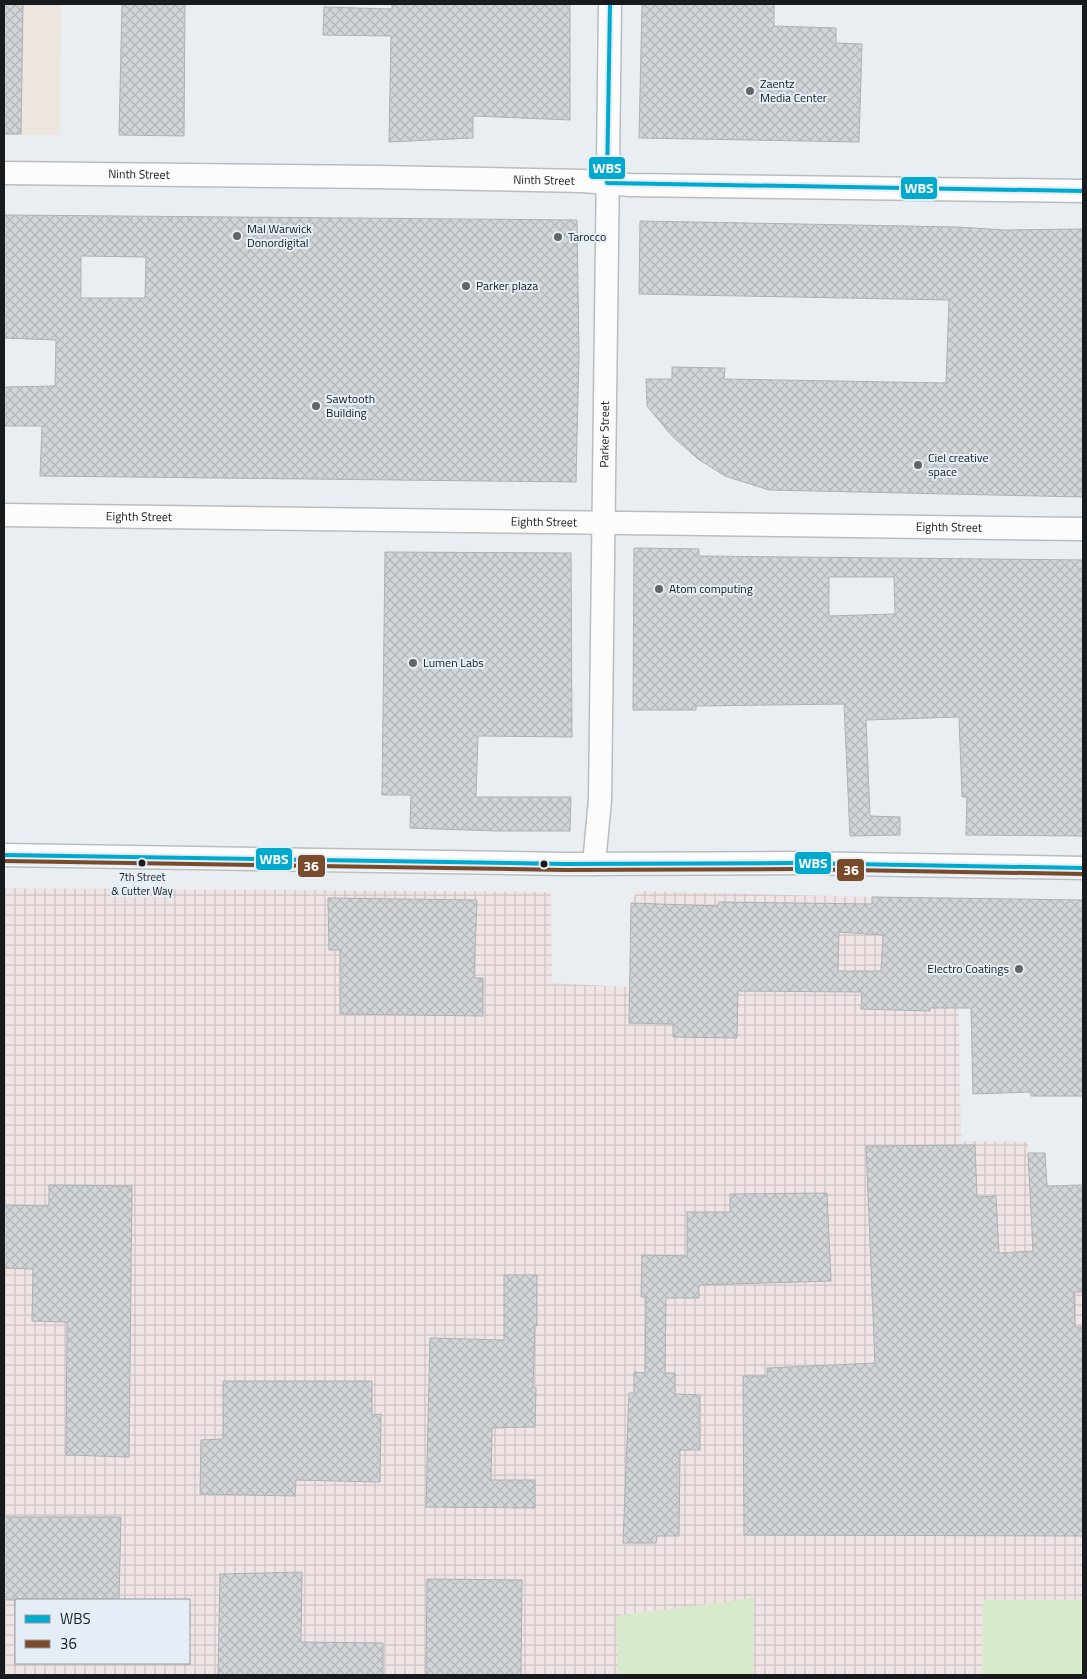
<svg xmlns="http://www.w3.org/2000/svg" width="1087" height="1679" font-family="'Titillium Web',sans-serif">
<style>
.commercial{fill:#ede6de}
.industrial{fill:url(#industrial-grid);fill-rule:evenodd}
.park{fill:#d7eacc}
.building{fill:url(#building-cross-hatch);stroke:#adb1b4;fill-rule:evenodd}
.lines{fill:none;stroke-linecap:round;stroke-linejoin:round}
.minor-casing{stroke:#b9bdc0;stroke-width:25}
.minor{stroke:#fcfcfd;stroke-width:22}
.bus-1-casing{stroke:#e5eef6;stroke-width:8}
.bus-2-casing{stroke:#e5eef6;stroke-width:8}
.bus-1{stroke:#00a9ce;stroke-width:4}
.bus-2{stroke:#7a4b2a;stroke-width:4}
.poi-dot{fill:#616568;stroke:#e5eef6;stroke-width:2}
.bus-dot{fill:#181b1e;stroke:#e5eef6;stroke-width:2}
.labels{text-anchor:middle;stroke-width:4;stroke-linejoin:round;paint-order:stroke}
.bus-label{font-size:11px;fill:#181b1e;stroke:#e5eef6}
.poi-label{font-size:12px;fill:#181b1e;stroke:#e5eef6;text-anchor:start}
.street-label{font-size:12px;fill:#181b1e;stroke:#e5eef6}
.line-badge{stroke:#e5eef6;stroke-width:2}
.badge-label{font-size:14px;text-anchor:middle;font-weight:bold;fill:#fff}
</style>
<defs>
<pattern id="industrial-grid" width="8" height="8" patternUnits="userSpaceOnUse" patternTransform="scale(1.25)"><rect width="8" height="8" fill="#f0e4e5"/><path d="M0 4h8M4 0v8" fill="none" stroke="#cdc3c4"/></pattern>
<pattern id="building-cross-hatch" width="8" height="8" patternUnits="userSpaceOnUse" patternTransform="scale(1.25)"><rect width="8" height="8" fill="#d1d5d8"/><path d="M0 0l8 8M0 8l8-8" fill="none" stroke="#b3b6b9"/></pattern>
</defs>
<rect width="100%" height="100%" fill="#e9eef2"/>
<path class="commercial" d="M 4,4 L 61,4 L 60,135 L 4,135 Z"/>
<path class="industrial" d="M 4,888 L 551,892 L 552,983 L 630,987 L 631,903 L 637,891 L 957,899 L 961,1141 L 1028,1142 L 1034,1260 L 1083,1258 L 1083,1675 L 4,1675 ZM 16,1600 L 189,1600 L 189,1663 L 16,1663 Z"/>
<path class="park" d="M 754,1598 L 753,1675 L 618,1675 L 616,1616 Z
M 983,1600 L 1083,1600 L 1083,1675 L 982,1675 Z"/>
<path class="building" d="M 4,4 L 23,4 L 21,134 L 4,134 Z
M 122,4 L 185,4 L 184,136 L 119,135 Z
M 392,4 L 570,4 L 570,120 L 473,116 L 473,138 L 389,142 L 391,36 L 323,35 L 324,7 L 392,9 Z
M 642,4 L 774,4 L 774,26 L 836,28 L 836,43 L 862,44 L 859,142 L 639,138 Z
M 4,215 L 577,220 L 579,353 L 576,482 L 40,476 L 42,426 L 4,426 L 4,387 L 55,386 L 56,340 L 4,338 ZM 81,256 L 146,257 L 145,298 L 81,298 Z
M 640,221 L 957,227 L 1005,230 L 1083,229 L 1083,497 L 769,490 L 725,476 L 698,459 L 672,436 L 647,406 L 646,379 L 672,379 L 672,367 L 725,368 L 724,379 L 946,383 L 949,300 L 639,294 Z
M 634,548 L 699,549 L 699,556 L 1083,560 L 1083,836 L 966,835 L 967,797 L 962,797 L 959,717 L 866,720 L 870,816 L 900,817 L 900,835 L 850,836 L 844,704 L 696,706 L 696,710 L 633,710 ZM 829,577 L 894,577 L 895,614 L 829,616 Z
M 385,552 L 571,553 L 572,737 L 478,736 L 476,797 L 571,797 L 570,831 L 496,831 L 410,828 L 411,795 L 382,795 Z
M 872,897 L 1083,900 L 1083,1096 L 1031,1096 L 1031,1092 L 973,1094 L 971,1008 L 930,1008 L 930,1011 L 861,1009 L 862,992 L 738,991 L 737,1038 L 673,1037 L 673,1024 L 629,1023 L 631,903 L 718,906 L 719,902 L 872,904 ZM 839,932 L 883,935 L 881,971 L 838,971 Z
M 328,898 L 477,900 L 474,978 L 483,978 L 483,1016 L 340,1014 L 340,950 L 329,950 Z
M 975,1145 L 977,1197 L 996,1196 L 999,1253 L 1033,1251 L 1028,1153 L 1045,1153 L 1047,1186 L 1083,1185 L 1083,1292 L 1074,1292 L 1075,1327 L 1083,1327 L 1083,1536 L 744,1535 L 743,1376 L 767,1376 L 767,1368 L 875,1363 L 866,1146 Z
M 49,1185 L 132,1186 L 129,1457 L 66,1455 L 67,1322 L 32,1321 L 33,1269 L 4,1268 L 4,1205 L 49,1206 Z
M 827,1193 L 831,1281 L 699,1285 L 699,1298 L 666,1298 L 665,1373 L 675,1373 L 675,1394 L 700,1395 L 700,1450 L 680,1450 L 679,1536 L 657,1536 L 656,1543 L 623,1543 L 629,1393 L 634,1393 L 634,1372 L 645,1373 L 646,1297 L 641,1297 L 642,1255 L 687,1256 L 687,1212 L 730,1212 L 730,1194 Z
M 504,1275 L 537,1275 L 537,1326 L 535,1326 L 533,1388 L 536,1388 L 535,1427 L 492,1428 L 491,1480 L 535,1480 L 535,1508 L 426,1507 L 430,1338 L 504,1340 Z
M 223,1381 L 372,1381 L 372,1415 L 381,1414 L 380,1482 L 296,1480 L 295,1496 L 200,1494 L 201,1440 L 223,1439 Z
M 4,1517 L 121,1517 L 119,1600 L 4,1600 Z
M 302,1572 L 301,1642 L 383,1643 L 383,1675 L 218,1675 L 220,1574 Z
M 427,1579 L 522,1580 L 521,1675 L 426,1675 Z"/>
<g class="lines">
<g class="minor-casing">
<g id="minor">
<path id="s1" d="M 4,173 L 377,177 L 583,181 L 630,185 L 1083,191"/>
<path id="s2" d="M 4,515 L 1083,529"/>
<path d="M 4,855 L 565,864 L 794,863 L 1083,868"/>
<path id="s3" d="M 594,864 L 600,800 L 610,4"/>
</g>
</g>
<use href="#minor" class="minor"/>
<g class="bus-1-casing">
<path id="bus-1" d="M 610,4 L 607,183 L 1083,191
M 4,855 L 565,864 L 794,863 L 1083,868"/>
</g>
<g class="bus-2-casing">
<path id="bus-2" d="M 4,861 L 565,870 L 794,869 L 1083,874"/>
</g>
<use href="#bus-1" class="bus-1"/>
<use href="#bus-2" class="bus-2"/>
</g>
<g class="poi-dot">
<circle cx="750" cy="91" r="5"/>
<circle cx="237" cy="236" r="5"/>
<circle cx="558" cy="237" r="5"/>
<circle cx="466" cy="286" r="5"/>
<circle cx="316" cy="406" r="5"/>
<circle cx="918" cy="465" r="5"/>
<circle cx="659" cy="589" r="5"/>
<circle cx="413" cy="663" r="5"/>
<circle cx="1019" cy="969" r="5"/>
</g>
<g class="bus-dot">
<circle cx="142" cy="863" r="4.5"/>
<circle cx="544" cy="864" r="4.5"/>
</g>
<g class="labels">
<g class="bus-label">
<text x="142" y="881">7th Street<tspan x="142" dy="14">&amp; Cutter Way</tspan></text>
</g>
<g class="poi-label">
<text x="760" y="88">Zaentz<tspan x="760" dy="14">Media Center</tspan></text>
<text x="247" y="233">Mal Warwick<tspan x="247" dy="14">Donordigital</tspan></text>
<text x="568" y="241">Tarocco</text>
<text x="476" y="290">Parker plaza</text>
<text x="326" y="403">Sawtooth<tspan x="326" dy="14">Building</tspan></text>
<text x="928" y="462">Ciel creative<tspan x="928" dy="14">space</tspan></text>
<text x="669" y="593">Atom computing</text>
<text x="423" y="667">Lumen Labs</text>
<text x="1009" y="973" text-anchor="end">Electro Coatings</text>
</g>
<g class="street-label">
<text dy="4" stroke="none"><textPath href="#s1" startOffset="135">Ninth Street</textPath></text>
<text dy="4" stroke="none"><textPath href="#s1" startOffset="540">Ninth Street</textPath></text>
<text dy="4" stroke="none"><textPath href="#s3" startOffset="430">Parker Street</textPath></text>
<text dy="4" stroke="none"><textPath href="#s2" startOffset="135">Eighth Street</textPath></text>
<text dy="4" stroke="none"><textPath href="#s2" startOffset="540">Eighth Street</textPath></text>
<text dy="4" stroke="none"><textPath href="#s2" startOffset="945">Eighth Street</textPath></text>
</g>
</g>
<g class="line-badge">
<rect x="588" y="156" width="38" height="24" rx="5" fill="#00a9ce"/>
<rect x="900" y="176" width="38" height="24" rx="5" fill="#00a9ce"/>
<rect x="255" y="847" width="38" height="24" rx="5" fill="#00a9ce"/>
<rect x="794" y="851" width="38" height="24" rx="5" fill="#00a9ce"/>
<rect x="297" y="854" width="29" height="24" rx="5" fill="#7a4b2a"/>
<rect x="836" y="858" width="29" height="24" rx="5" fill="#7a4b2a"/>
</g>
<g class="badge-label">
<text x="607" y="173">WBS</text>
<text x="919" y="193">WBS</text>
<text x="274" y="864">WBS</text>
<text x="813" y="868">WBS</text>
<text x="311" y="871">36</text>
<text x="851" y="875">36</text>
</g>
<rect width="1087" height="1679" fill="none" stroke="#181b1e" stroke-width="10"/>
<rect x="15" y="1599" width="175" height="65" fill="#e5eef6" stroke="#939aa0"/>
<rect x="25" y="1615" width="25" height="8" fill="#00a9ce" stroke="#939aa0"/>
<text x="60" y="1624" font-size="15" fill="#181b1e">WBS</text>
<rect x="25" y="1640" width="25" height="8" fill="#7a4b2a" stroke="#939aa0"/>
<text x="60" y="1649" font-size="15" fill="#181b1e">36</text>
</svg>
